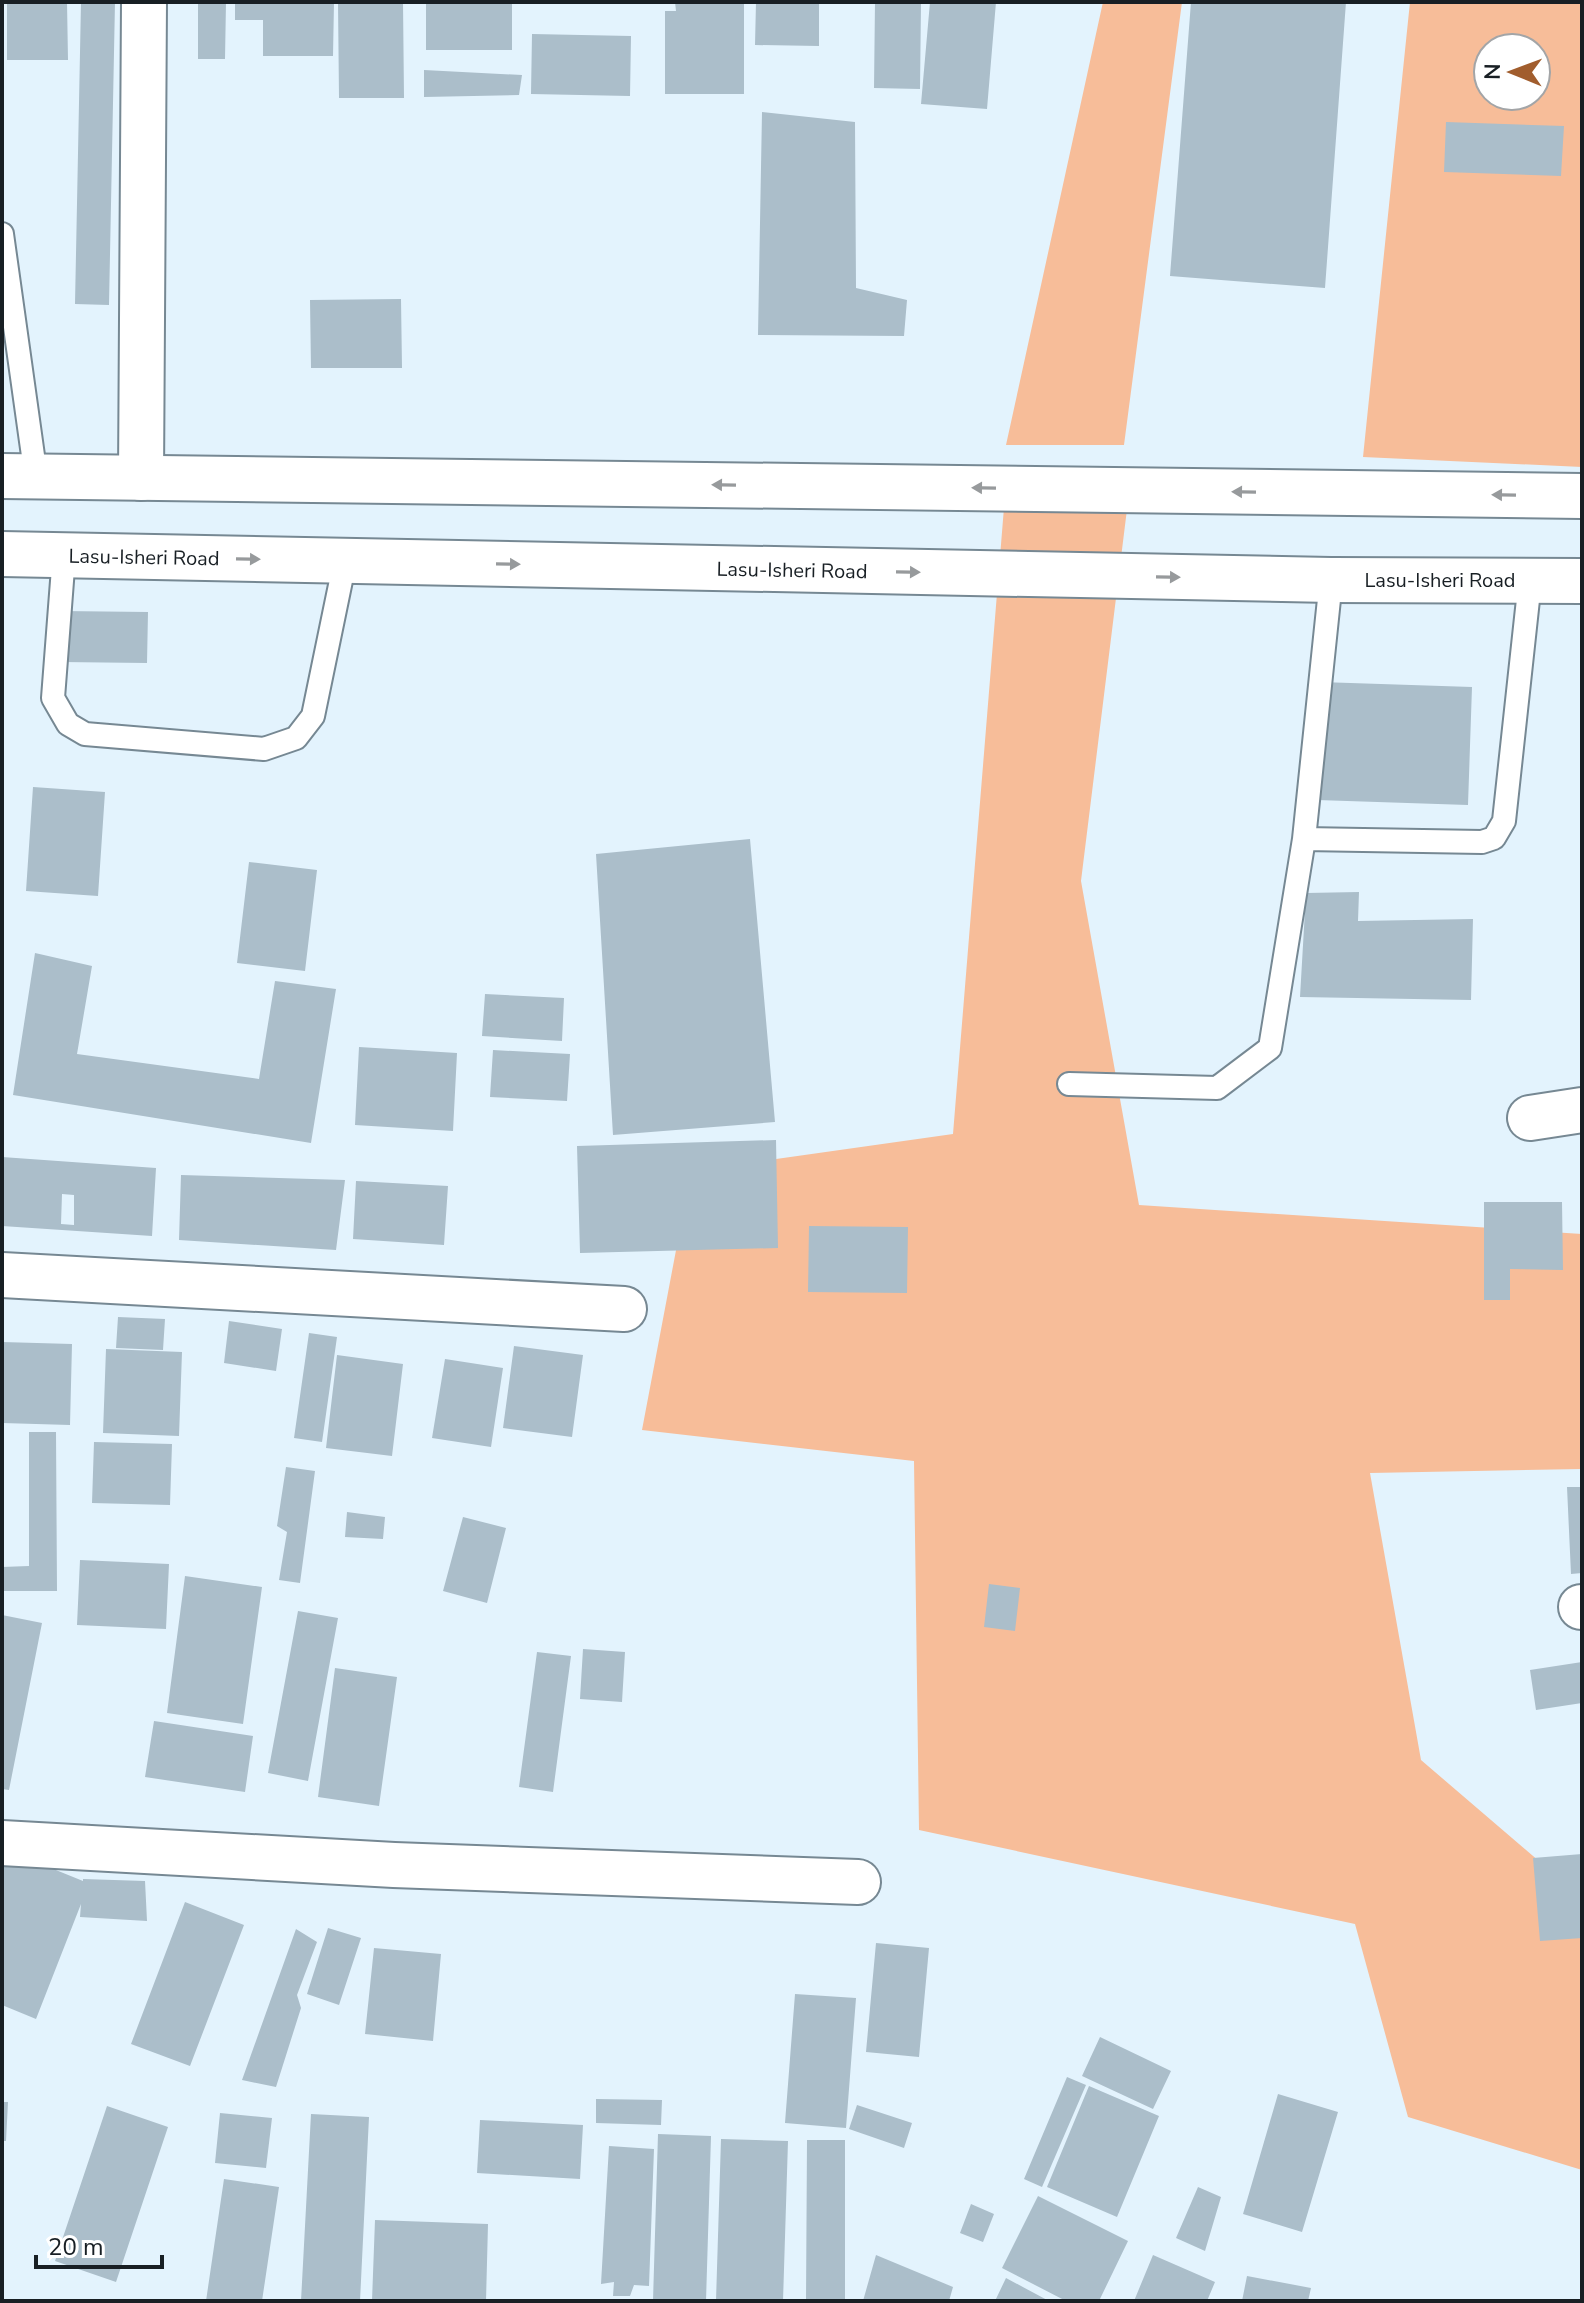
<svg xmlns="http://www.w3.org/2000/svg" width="1584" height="2303" font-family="'Nunito Sans',sans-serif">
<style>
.green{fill:#f7bd99;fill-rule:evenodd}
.building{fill:#abbeca;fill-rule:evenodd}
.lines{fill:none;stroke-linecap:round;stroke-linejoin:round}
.service-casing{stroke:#768893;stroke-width:26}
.minor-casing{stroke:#768893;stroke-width:48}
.primary-casing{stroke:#768893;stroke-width:48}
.service{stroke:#fff;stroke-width:22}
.minor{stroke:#fff;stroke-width:44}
.primary{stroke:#fff;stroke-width:44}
.oneway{fill:#979a9c}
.labels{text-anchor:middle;stroke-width:7;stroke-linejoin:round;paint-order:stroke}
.street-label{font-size:20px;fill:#181f24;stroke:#fff}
</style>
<rect width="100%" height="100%" fill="#e3f3fd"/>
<path class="green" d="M 1103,2 L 1182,2 L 1124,445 L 1006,445 Z
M 1410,2 L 1582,2 L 1582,467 L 1363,457 ZM 1488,48 L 1536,48 L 1536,96 L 1488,96 Z
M 1006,483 L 1130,485 L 1081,881 L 1139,1205 L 1582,1234 L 1582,1469 L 1370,1473 L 1421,1760 L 1582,1898 L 1582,2170 L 1408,2117 L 1355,1924 L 919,1830 L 914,1461 L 642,1430 L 691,1171 L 953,1134 Z"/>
<path class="building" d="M 7,2 L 67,2 L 68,60 L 7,60 Z
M 81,2 L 115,2 L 109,305 L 75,304 Z
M 198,2 L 226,2 L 225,59 L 198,59 Z
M 235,2 L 334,2 L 333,56 L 263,56 L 263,20 L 235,20 Z
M 338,2 L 403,2 L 404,98 L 339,98 Z
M 426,2 L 512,2 L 512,50 L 426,50 Z
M 675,2 L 744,2 L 744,94 L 665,94 L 665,11 L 676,11 Z
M 756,2 L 819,2 L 819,46 L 755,45 Z
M 875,2 L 921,2 L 920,89 L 874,88 Z
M 930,2 L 996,2 L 987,109 L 921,104 Z
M 1191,2 L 1346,2 L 1325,288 L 1170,276 Z
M 532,34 L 631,36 L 630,96 L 531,94 Z
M 424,70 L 522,75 L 519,95 L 424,97 Z
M 762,112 L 855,122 L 856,288 L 907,300 L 904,336 L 758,335 Z
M 1446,122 L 1564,126 L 1561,176 L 1444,172 Z
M 401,299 L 402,368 L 311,368 L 310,300 Z
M 61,611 L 148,612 L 147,663 L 61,662 Z
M 1320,682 L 1472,687 L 1468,805 L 1317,800 Z
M 33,787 L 105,792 L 98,896 L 26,891 Z
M 750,839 L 775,1122 L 613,1135 L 596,854 Z
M 249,862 L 317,870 L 305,971 L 237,963 Z
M 1359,892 L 1358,921 L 1473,919 L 1471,1000 L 1300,997 L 1306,893 Z
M 35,953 L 92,966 L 77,1054 L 259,1079 L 275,981 L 336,989 L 311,1143 L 13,1095 Z
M 485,994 L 564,998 L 562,1041 L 482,1036 Z
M 359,1047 L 457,1053 L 453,1131 L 355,1125 Z
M 493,1050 L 570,1054 L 567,1101 L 490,1097 Z
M 776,1140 L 778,1248 L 580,1253 L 577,1146 Z
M 2,1157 L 156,1168 L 152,1236 L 2,1226 ZM 62,1194 L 74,1195 L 74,1225 L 61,1224 Z
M 181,1175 L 345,1180 L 336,1250 L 179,1240 Z
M 356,1181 L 448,1186 L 444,1245 L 353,1239 Z
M 1484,1202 L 1562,1202 L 1563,1270 L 1510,1269 L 1510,1300 L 1484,1300 Z
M 809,1226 L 908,1227 L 907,1293 L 808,1292 Z
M 118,1317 L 165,1319 L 163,1350 L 116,1348 Z
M 229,1321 L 282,1329 L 276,1371 L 224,1363 Z
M 309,1333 L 337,1337 L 322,1442 L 294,1438 Z
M 2,1342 L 72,1344 L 70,1425 L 2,1423 Z
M 514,1346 L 583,1355 L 572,1437 L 503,1428 Z
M 106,1349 L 182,1352 L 179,1436 L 103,1433 Z
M 337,1355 L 403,1364 L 392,1456 L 326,1448 Z
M 445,1359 L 503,1368 L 491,1447 L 432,1438 Z
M 29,1432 L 56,1432 L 57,1591 L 2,1591 L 2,1567 L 29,1566 Z
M 94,1442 L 172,1444 L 170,1505 L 92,1503 Z
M 286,1467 L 315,1471 L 300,1583 L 279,1580 L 287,1532 L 277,1526 Z
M 1567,1487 L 1582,1487 L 1582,1573 L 1571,1574 Z
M 347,1512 L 385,1517 L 383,1539 L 345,1537 Z
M 463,1517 L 506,1528 L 487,1603 L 443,1591 Z
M 80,1560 L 169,1564 L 166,1629 L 77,1625 Z
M 185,1576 L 262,1587 L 243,1724 L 167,1713 Z
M 989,1584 L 1020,1588 L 1015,1631 L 984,1627 Z
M 298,1611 L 338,1618 L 308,1781 L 268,1773 Z
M 2,1615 L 42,1623 L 9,1790 L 2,1789 Z
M 583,1649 L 625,1652 L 622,1702 L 580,1699 Z
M 537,1652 L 571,1656 L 553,1792 L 519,1787 Z
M 1582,1662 L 1582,1703 L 1536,1710 L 1530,1670 Z
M 335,1668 L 397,1677 L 379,1806 L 318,1797 Z
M 154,1721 L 253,1736 L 245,1792 L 145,1777 Z
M 9,1851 L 83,1881 L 83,1879 L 145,1881 L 147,1921 L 80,1917 L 81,1904 L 36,2019 L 2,2005 L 2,1870 Z
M 1582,1854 L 1582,1938 L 1540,1941 L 1533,1858 Z
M 185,1902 L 244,1925 L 190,2066 L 131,2044 Z
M 328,1928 L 361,1938 L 339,2005 L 307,1994 Z
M 296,1929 L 317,1942 L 297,1995 L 301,2008 L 276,2087 L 242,2080 Z
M 876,1943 L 929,1948 L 919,2057 L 866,2052 Z
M 374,1948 L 441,1954 L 433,2041 L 365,2034 Z
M 795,1994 L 856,1998 L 846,2128 L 785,2123 Z
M 1100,2037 L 1171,2071 L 1153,2109 L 1082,2076 Z
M 1067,2077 L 1086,2085 L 1042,2187 L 1024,2179 Z
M 1089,2086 L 1159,2116 L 1117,2217 L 1047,2187 Z
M 1278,2094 L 1338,2112 L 1302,2232 L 1243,2214 Z
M 596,2099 L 662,2100 L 661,2125 L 596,2123 Z
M 2,2102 L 8,2102 L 6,2141 L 2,2141 Z
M 857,2105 L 912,2123 L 904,2148 L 849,2129 Z
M 107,2106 L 168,2127 L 116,2282 L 55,2261 Z
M 220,2113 L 272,2118 L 266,2168 L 215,2163 Z
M 311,2114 L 369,2117 L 360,2301 L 301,2301 Z
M 480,2120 L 583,2125 L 580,2179 L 477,2173 Z
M 658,2134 L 711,2136 L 706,2301 L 653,2301 Z
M 721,2139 L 788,2141 L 783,2301 L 716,2301 Z
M 807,2140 L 845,2140 L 845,2301 L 806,2301 Z
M 609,2146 L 654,2149 L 649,2286 L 634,2285 L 630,2296 L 613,2296 L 614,2282 L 601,2284 Z
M 224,2179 L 279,2187 L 262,2301 L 206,2301 Z
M 1198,2187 L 1221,2197 L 1205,2251 L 1176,2238 Z
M 1038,2196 L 1128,2241 L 1099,2301 L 1066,2301 L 1002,2268 Z
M 971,2204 L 994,2214 L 983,2242 L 960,2233 Z
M 375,2220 L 488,2224 L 486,2301 L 372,2301 Z
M 876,2255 L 953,2287 L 949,2301 L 863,2301 Z
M 1153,2255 L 1215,2282 L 1207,2301 L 1134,2301 Z
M 1247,2276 L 1311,2288 L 1308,2301 L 1242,2301 Z
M 1006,2278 L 1049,2301 L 995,2301 Z"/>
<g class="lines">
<g class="service-casing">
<path id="service" d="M 2,234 L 36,477
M 64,555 L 53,698 L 68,724 L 85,734 L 264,749 L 296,738 L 313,716 L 345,561
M 1331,580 L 1304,839 L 1482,842 L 1494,838 L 1504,821 L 1530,581
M 1069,1084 L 1217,1088 L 1270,1048 L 1304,839"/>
</g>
<g class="minor-casing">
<path id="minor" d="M 141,478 L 144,2
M 1530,1118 L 1582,1110
M 2,1275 L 624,1309
M 1581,1607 L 1582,1607
M 2,1843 L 394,1865 L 858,1882"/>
</g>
<g class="primary-casing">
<path id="primary" d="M 2,476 L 1582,496
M 2,554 L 1331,580 L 1582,581"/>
</g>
<use href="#service" class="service"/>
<use href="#minor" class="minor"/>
<use href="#primary" class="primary"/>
</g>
<defs><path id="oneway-solid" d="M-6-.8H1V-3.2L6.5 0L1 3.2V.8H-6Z" transform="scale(2)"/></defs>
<g class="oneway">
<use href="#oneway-solid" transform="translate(724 485) rotate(-179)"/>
<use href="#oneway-solid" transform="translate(984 488) rotate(-179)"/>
<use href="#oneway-solid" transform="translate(1244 492) rotate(-179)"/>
<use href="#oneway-solid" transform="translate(1504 495) rotate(-179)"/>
<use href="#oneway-solid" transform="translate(248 559) rotate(1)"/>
<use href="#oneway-solid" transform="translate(508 564) rotate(1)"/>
<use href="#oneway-solid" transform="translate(908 572) rotate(1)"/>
<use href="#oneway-solid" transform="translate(1168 577) rotate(1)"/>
</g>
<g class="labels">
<g class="street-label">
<text transform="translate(144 557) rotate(1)" y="7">Lasu-Isheri Road</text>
<text transform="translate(792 570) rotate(1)" y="7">Lasu-Isheri Road</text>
<text x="1440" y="587">Lasu-Isheri Road</text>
</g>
</g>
<rect width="1584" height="2303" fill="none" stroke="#181f24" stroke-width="8"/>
<g transform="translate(1512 72) rotate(271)"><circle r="38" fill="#ffffff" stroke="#a3a5a7" stroke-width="2"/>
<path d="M0-6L14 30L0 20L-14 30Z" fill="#a15d2d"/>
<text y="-12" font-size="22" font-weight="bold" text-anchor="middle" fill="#181f24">N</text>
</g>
<path d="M36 2255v12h126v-12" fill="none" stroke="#181f24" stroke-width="4"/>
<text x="48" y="2255" font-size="24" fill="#181f24" stroke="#ffffff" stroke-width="6" paint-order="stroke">20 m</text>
</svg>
